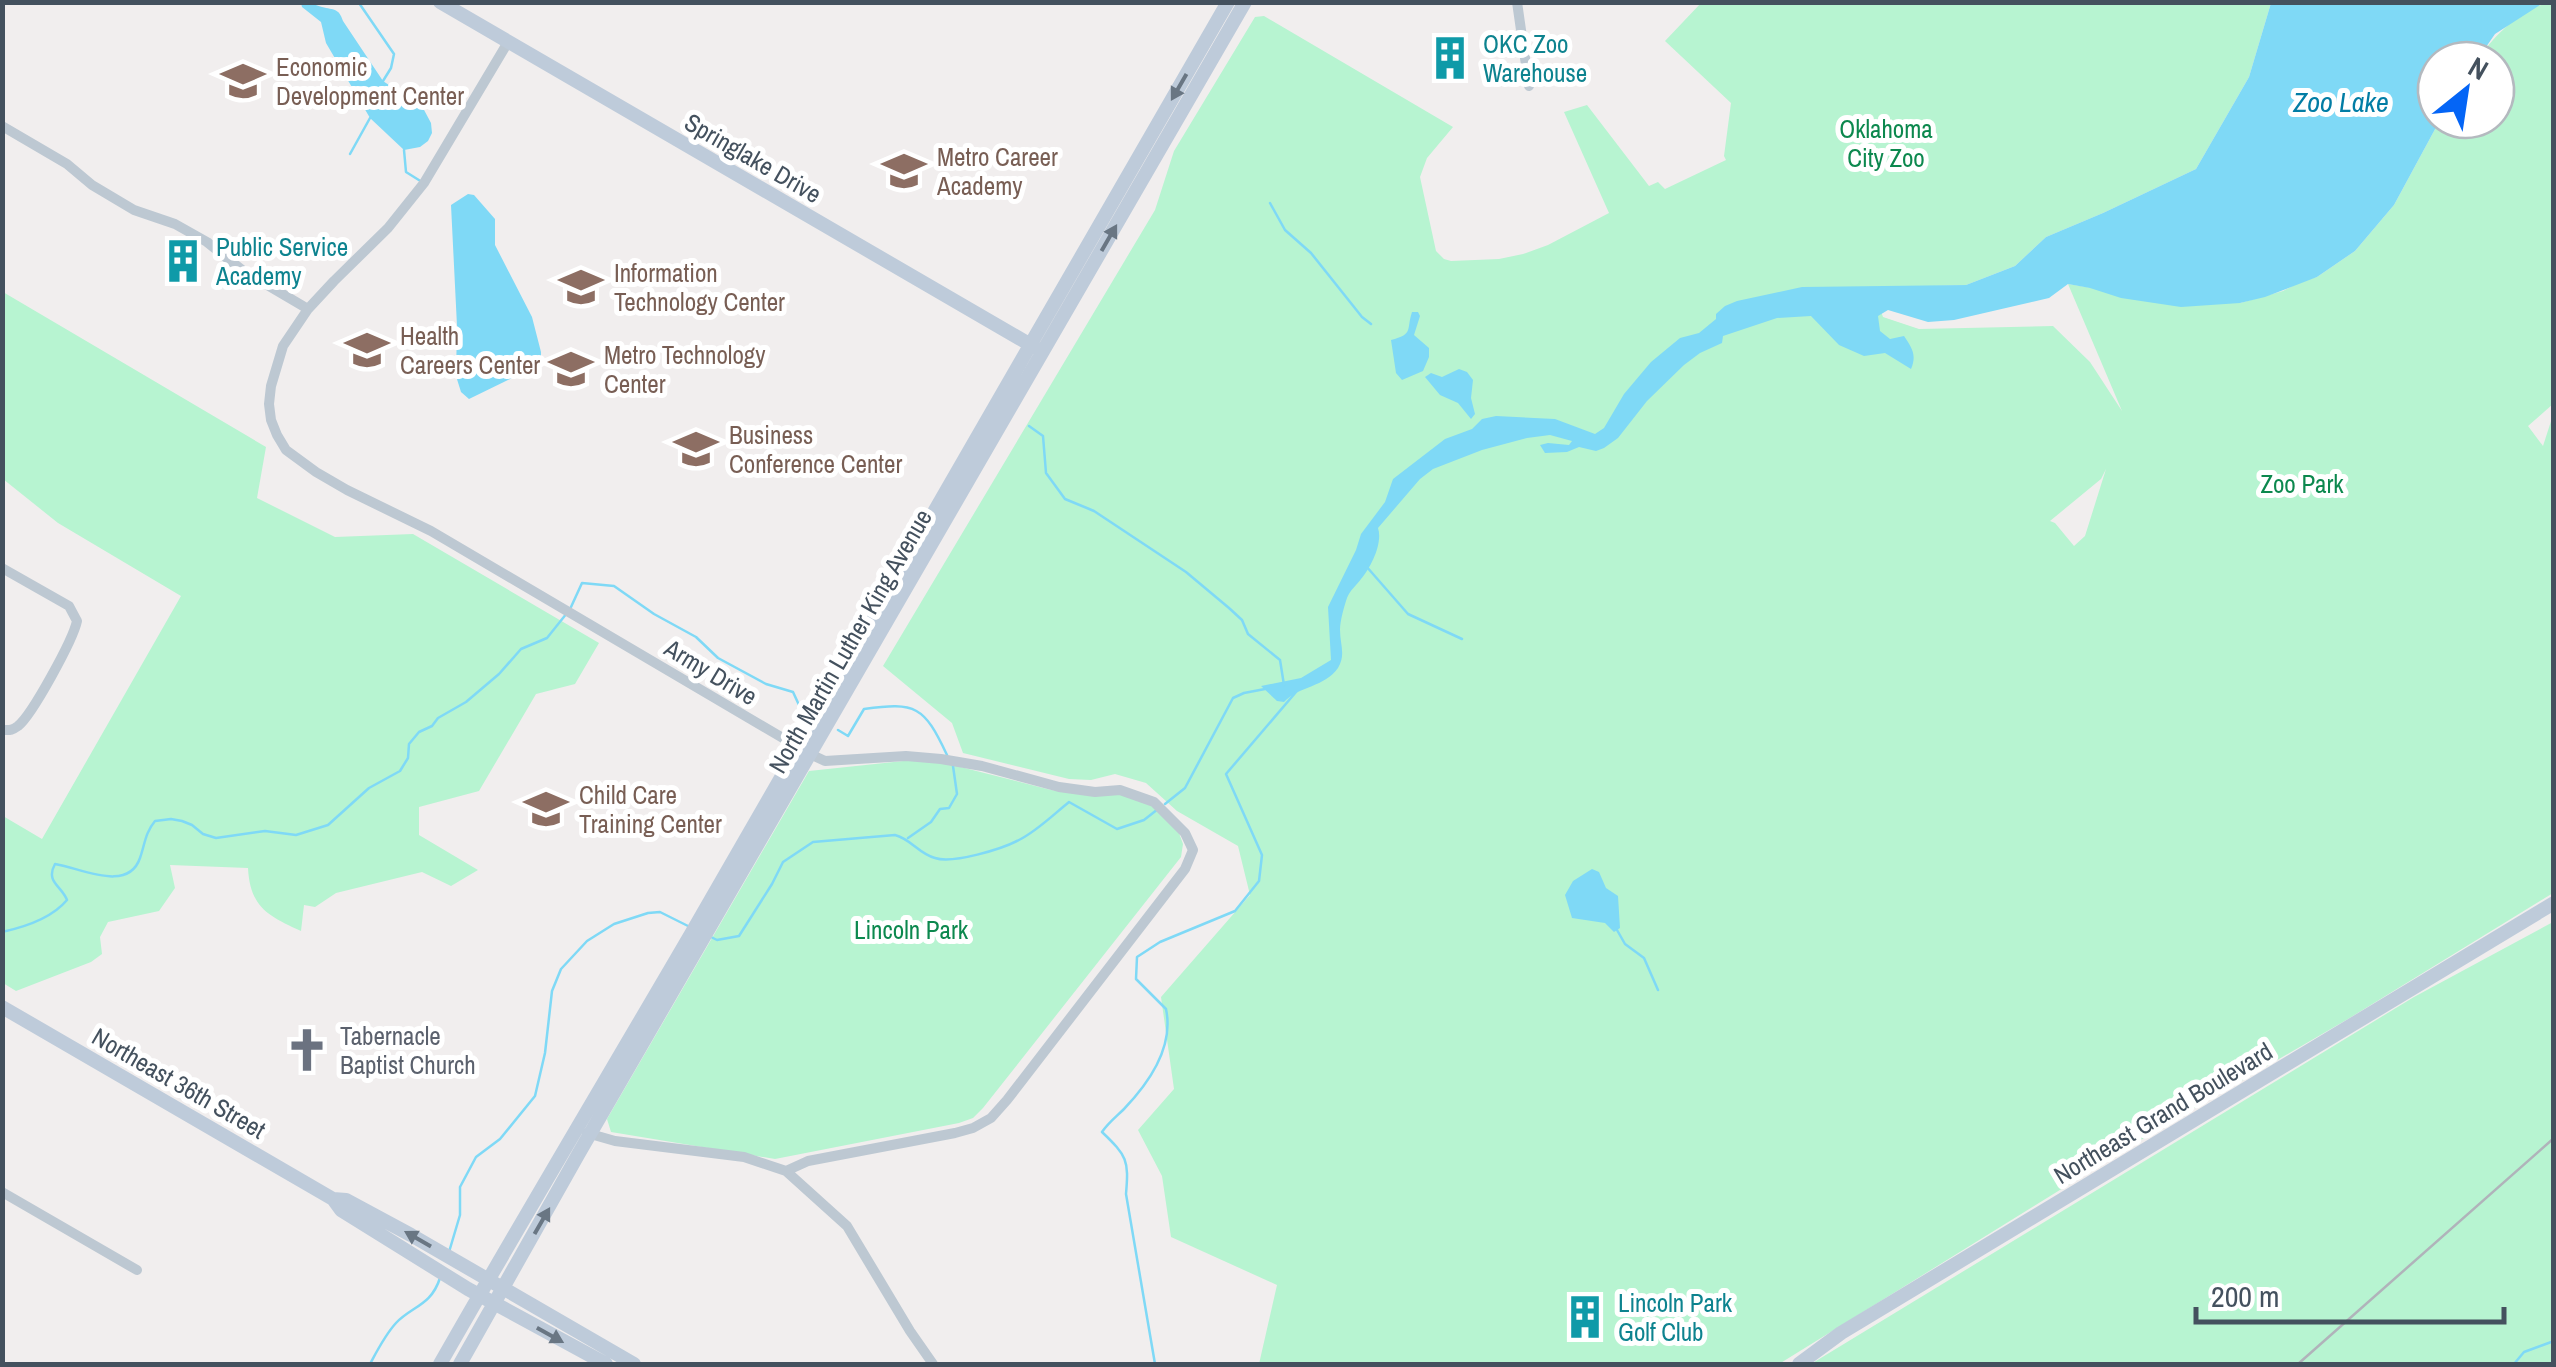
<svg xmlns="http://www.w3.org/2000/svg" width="2556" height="1367" font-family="'Archivo Narrow',sans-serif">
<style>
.green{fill:#b7f4d1;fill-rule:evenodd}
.water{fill:#7fd9f6}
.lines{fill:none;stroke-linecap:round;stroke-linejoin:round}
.stream{stroke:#7fd9f6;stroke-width:2.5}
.street{stroke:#bdc8d2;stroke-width:10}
.secondary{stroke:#becbda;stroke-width:14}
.rail{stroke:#b0b3ba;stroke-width:2.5}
.oneway{fill:#697683}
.labels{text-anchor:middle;stroke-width:10;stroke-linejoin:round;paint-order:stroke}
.culture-label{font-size:25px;fill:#0d838f;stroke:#fff;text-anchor:start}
.education-label{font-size:25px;fill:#785e54;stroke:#fff;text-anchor:start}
.park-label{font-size:25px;fill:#0c884e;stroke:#fff}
.street-label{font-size:25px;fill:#44515e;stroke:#fff}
.worship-label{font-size:25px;fill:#5b616d;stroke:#fff;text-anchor:start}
.water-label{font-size:28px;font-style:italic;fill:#027da5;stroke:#fff}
</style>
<rect width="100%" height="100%" fill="#f1eeee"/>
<path class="green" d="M 1701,3 L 2271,3 L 2249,77 L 2196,169 L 2103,213 L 2046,237 L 2015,266 L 1966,285 L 1873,288 L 1883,317 L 1919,329 L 2053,326 L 2090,362 L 2122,411 L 2068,284 L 2092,288 L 2240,303 L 2283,291 L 2302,281 L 2317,277 L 2355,251 L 2394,205 L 2440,120 L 2496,120 L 2496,60 L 2477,60 C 2492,38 2525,3 2553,3 L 2553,404 L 2528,426 L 2543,446 L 2553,415 L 2553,893 L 2348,1019 L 2165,1125 L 1779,1364 L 1259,1364 L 1277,1285 L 1171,1237 L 1162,1176 L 1138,1130 L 1174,1089 L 1161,997 L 1250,895 L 1238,846 L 1177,811 L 1146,783 L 1115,774 L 1091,780 L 1069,779 L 963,753 L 952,723 L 883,666 L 1155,210 L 1174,151 L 1255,17 L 1264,16 L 1453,127 L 1427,158 L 1420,177 L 1436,251 L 1444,259 L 1451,261 L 1499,259 L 1523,254 L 1548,245 L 1609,213 L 1564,112 L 1587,105 L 1649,186 L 1658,182 L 1665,189 L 1726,160 L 1724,156 L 1731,103 L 1665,41 ZM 2106,469 L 2085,536 L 2074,546 L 2055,523 L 2050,521 L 2101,479 Z
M 3,292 L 266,447 L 257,498 L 335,537 L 413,534 L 599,643 L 575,684 L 536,694 L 479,791 L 419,807 L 419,835 L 478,870 L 451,886 L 422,872 L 336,893 L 315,907 L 304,905 L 301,931 C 268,916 250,907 248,868 L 170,865 L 175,888 L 159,911 L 108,922 L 100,937 L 102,954 L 91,962 L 16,991 L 3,983 L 3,816 L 42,839 L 181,596 L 58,523 L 3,479 Z
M 922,759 L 937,761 L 1051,790 L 1090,794 L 1119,792 L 1148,801 L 1179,833 L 1183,844 L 1181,857 L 983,1108 L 973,1118 L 959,1123 L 775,1159 L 611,1132 L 607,1119 L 809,771 Z
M 2553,922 L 2553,1364 L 1811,1364 L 2414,997 Z"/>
<path class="water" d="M 301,3 C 310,2 314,5 322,7 C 334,10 339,8 343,21 L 383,81 L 423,108 L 431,123 L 432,133 L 428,141 L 420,147 L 404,150 L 370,118 L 326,43 L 321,22 L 302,7 Z
M 2271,3 L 2543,3 L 2495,34 L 2477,60 L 2436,60 L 2436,120 L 2440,120 L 2394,205 L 2355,251 L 2317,277 L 2265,297 L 2240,303 L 2181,307 L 2121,298 L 2090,288 L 2068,284 L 2049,298 L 1954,320 L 1928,322 L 1888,310 L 1878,316 L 1880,331 L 1890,339 L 1904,336 C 1912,348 1917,355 1911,369 L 1885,353 L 1864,356 L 1839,345 L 1811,316 L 1777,318 L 1723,336 L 1722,343 L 1700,353 L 1684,365 L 1647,401 L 1618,438 L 1604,448 L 1596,451 L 1579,447 L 1567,452 L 1545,453 L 1540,445 L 1548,443 L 1569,445 L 1572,441 L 1550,435 L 1527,438 L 1482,450 L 1433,469 L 1420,479 L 1378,528 C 1383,543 1371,567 1361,579 C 1356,586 1350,590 1347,598 C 1344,607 1340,621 1340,630 C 1340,644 1346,655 1338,668 C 1325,687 1299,686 1284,702 L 1277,701 L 1261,686 L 1301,678 L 1331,660 L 1328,607 L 1356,550 L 1361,534 L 1385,502 L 1393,479 L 1445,439 L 1472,429 L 1482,419 L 1496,416 L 1555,419 L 1595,434 L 1604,428 L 1624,394 L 1651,362 L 1680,338 L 1699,333 L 1716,319 L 1716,314 L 1725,306 L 1737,301 L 1802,287 L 1966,285 L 2015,266 L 2046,237 L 2103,213 L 2196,169 L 2249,77 Z
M 468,194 L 474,195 L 495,219 L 495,245 L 532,317 L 541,352 L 541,358 L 535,367 L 469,399 L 461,392 L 456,376 L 457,326 L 451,205 Z
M 1412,312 L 1418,312 L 1420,316 L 1414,335 L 1429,348 L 1429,357 L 1423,371 L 1402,380 L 1396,373 L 1391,340 C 1414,334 1406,330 1412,312 Z
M 1459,369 L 1467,372 L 1473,380 L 1471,398 L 1475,414 L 1471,419 L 1458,403 L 1440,395 L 1425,377 L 1431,373 L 1442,377 Z
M 1592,869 L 1599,872 L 1606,888 L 1618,896 L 1620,928 L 1614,932 L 1605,923 L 1572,918 L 1565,895 L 1573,881 Z"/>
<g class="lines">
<path class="stream" d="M 359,3 L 394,54 L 391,68 L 383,81
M 404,150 L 406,172 L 422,182
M 350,154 L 370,118
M 1270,203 L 1285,230 L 1311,253 L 1362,317 L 1371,324
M 1029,426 L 1043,436 L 1046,473 L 1065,499 L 1094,511 L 1186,572 L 1229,608 L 1242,620 L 1248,634 L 1280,660 L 1284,685
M 1366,566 L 1408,614 L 1462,639
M 571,607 L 582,583 L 614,586 L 654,614 L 696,637 L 718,658 L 766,684 L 793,692 L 799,705
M 838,730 L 848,736 L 864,709 C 916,702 924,706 947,755
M 1165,804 L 1185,788 L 1233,698 L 1244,693 L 1265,689
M 908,838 L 931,822 L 940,809 L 949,808 L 957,794 L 953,766
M 1617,930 L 1625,944 L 1644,958 L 1658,990
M 2,932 C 25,927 52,918 67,900 C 62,886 45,882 55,864 C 81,868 128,893 140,858 C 145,844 145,833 155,821 L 171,819 L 182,821 L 192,825 L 203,834 L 216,838 L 265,831 L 296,835 L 328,825 L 369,788 L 400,771 L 408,758 L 409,744 L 419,732 L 432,726 L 438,718 L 466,702 L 499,674 L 521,649 L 547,638 L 567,613
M 711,937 L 717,940 L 739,936 L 772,884 L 783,862 L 813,842 L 895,835 C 911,839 919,854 935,858 C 953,864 1002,849 1019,840 C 1037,831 1053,815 1069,802 L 1117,829 L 1144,820 L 1158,809
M 449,1252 L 460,1215 L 460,1187 L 476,1157 L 500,1139 L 535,1096 L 545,1053 L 552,991 L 561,969 L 587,941 L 614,924 L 648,913 L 660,912 L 690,927
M 370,1364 C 377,1351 385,1335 396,1323 C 412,1306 431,1306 440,1278
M 1155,1364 L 1126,1194 C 1129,1160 1127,1156 1102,1132 C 1108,1123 1117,1116 1124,1109 C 1149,1083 1174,1047 1166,1009 L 1136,979 L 1137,957 L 1160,942 L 1235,911 L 1259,881 L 1262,855 L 1226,774 L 1296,692
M 2514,1364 L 2524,1352 L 2554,1341"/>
<path class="street" d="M 1517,2 L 1529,86
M 508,42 L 424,183 L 388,228 L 334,281 L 308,309 L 283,346 L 271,386 L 269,404 L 271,420 L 277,435 L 286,450 L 316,472 L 347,490 L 431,531 L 810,754 L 825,761 L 906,756 L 941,759 L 982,766 L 1059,787 L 1095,792 L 1120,790 L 1154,802 L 1185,833 L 1193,850 L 1185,869 L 1007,1100 L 991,1118 L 973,1128 L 955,1133 L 808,1161 L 786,1171
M 2,126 L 67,164 L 92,185 L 134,210 L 175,224 L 207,242 L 242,270 L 308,309
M 2,568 L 69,606 L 77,621 C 73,640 32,715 18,726 C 11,731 10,730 2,730
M 587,1133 L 615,1141 L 744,1157 L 786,1171 L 847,1226 L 910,1331 L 933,1364
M 2,1192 L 137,1270"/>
<path class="secondary" d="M 440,2 L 1036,348
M 2,1007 L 333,1199 L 341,1210 L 468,1289 L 606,1364
M 333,1199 L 346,1200 L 411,1235 L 634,1364
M 440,1364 C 522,1220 607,1078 691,934 C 871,625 1048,312 1228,2
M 460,1364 L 579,1153 L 1245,2
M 1799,1364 L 1841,1333 L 2554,903"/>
<path class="rail" d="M 2298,1364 L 2554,1138"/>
</g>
<defs><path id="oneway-solid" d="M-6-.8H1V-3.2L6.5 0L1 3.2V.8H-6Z" transform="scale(2.5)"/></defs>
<g class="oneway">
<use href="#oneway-solid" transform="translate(1179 87) rotate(120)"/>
<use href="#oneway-solid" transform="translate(1109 238) rotate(-60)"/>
<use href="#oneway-solid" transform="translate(542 1221) rotate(-60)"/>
<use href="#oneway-solid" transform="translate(418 1239) rotate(-150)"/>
<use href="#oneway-solid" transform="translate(550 1335) rotate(29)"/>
</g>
<defs>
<g id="building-bare" transform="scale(3.45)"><path d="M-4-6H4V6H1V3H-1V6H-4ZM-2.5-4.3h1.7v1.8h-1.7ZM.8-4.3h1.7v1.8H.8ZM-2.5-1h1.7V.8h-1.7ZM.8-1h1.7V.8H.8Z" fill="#0f9aa8" stroke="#fff" stroke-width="2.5" paint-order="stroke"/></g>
<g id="school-bare" transform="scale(3.45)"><path d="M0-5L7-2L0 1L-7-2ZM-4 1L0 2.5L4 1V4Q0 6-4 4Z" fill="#8d6e63" stroke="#fff" stroke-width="2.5" paint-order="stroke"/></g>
<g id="church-bare" transform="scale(3.45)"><path d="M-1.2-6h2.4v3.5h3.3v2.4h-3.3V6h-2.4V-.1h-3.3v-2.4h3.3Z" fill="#6b7280" stroke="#fff" stroke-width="2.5" paint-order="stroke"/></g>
</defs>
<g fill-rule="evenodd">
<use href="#building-bare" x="1450" y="58"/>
<use href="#school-bare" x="243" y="81"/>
<use href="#school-bare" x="904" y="171"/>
<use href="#building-bare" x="183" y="261"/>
<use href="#school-bare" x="581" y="287"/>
<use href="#school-bare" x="367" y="350"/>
<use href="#school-bare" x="571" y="369"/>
<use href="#school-bare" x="696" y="449"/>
<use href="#school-bare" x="546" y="809"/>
<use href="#church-bare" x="307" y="1050"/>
<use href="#building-bare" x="1585" y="1317"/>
</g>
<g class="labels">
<g class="culture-label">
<text x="1483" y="53">OKC Zoo<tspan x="1483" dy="29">Warehouse</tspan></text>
<text x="216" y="256">Public Service<tspan x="216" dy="29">Academy</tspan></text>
<text x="1618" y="1312">Lincoln Park<tspan x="1618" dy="29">Golf Club</tspan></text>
</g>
<g class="education-label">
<text x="276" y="76">Economic<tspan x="276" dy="29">Development Center</tspan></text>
<text x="937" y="166">Metro Career<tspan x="937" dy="29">Academy</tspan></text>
<text x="614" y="282">Information<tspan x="614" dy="29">Technology Center</tspan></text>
<text x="400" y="345">Health<tspan x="400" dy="29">Careers Center</tspan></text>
<text x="604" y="364">Metro Technology<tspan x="604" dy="29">Center</tspan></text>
<text x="729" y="444">Business<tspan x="729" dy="29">Conference Center</tspan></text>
<text x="579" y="804">Child Care<tspan x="579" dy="29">Training Center</tspan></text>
</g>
<g class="park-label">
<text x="1886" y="138">Oklahoma<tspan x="1886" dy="29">City Zoo</tspan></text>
<text x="2302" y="493">Zoo Park</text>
<text x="911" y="939">Lincoln Park</text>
</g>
<g class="street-label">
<text transform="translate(753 158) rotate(30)" y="9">Springlake Drive</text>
<text transform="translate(850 641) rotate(-60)" y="9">North Martin Luther King Avenue</text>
<text transform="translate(711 672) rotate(31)" y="9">Army Drive</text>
<text transform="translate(179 1083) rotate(30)" y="9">Northeast 36th Street</text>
<text transform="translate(2163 1113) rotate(-31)" y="9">Northeast Grand Boulevard</text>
</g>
<g class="worship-label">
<text x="340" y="1045">Tabernacle<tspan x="340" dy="29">Baptist Church</tspan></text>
</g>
<g class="water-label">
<text x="2341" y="112">Zoo Lake</text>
</g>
</g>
<rect width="2556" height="1367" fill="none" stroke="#44515e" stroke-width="10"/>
<g transform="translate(2466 90) rotate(30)"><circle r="48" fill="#ffffff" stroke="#b4b9bf" stroke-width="2.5"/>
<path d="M0-8L18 38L0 25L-18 38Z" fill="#0465f6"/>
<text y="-15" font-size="28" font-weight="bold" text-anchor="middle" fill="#44515e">N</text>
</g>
<path d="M2196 1307v15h308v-15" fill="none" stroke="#44515e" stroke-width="5"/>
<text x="2211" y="1307" font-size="30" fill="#44515e" stroke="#ffffff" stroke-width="8" paint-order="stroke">200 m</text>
</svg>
